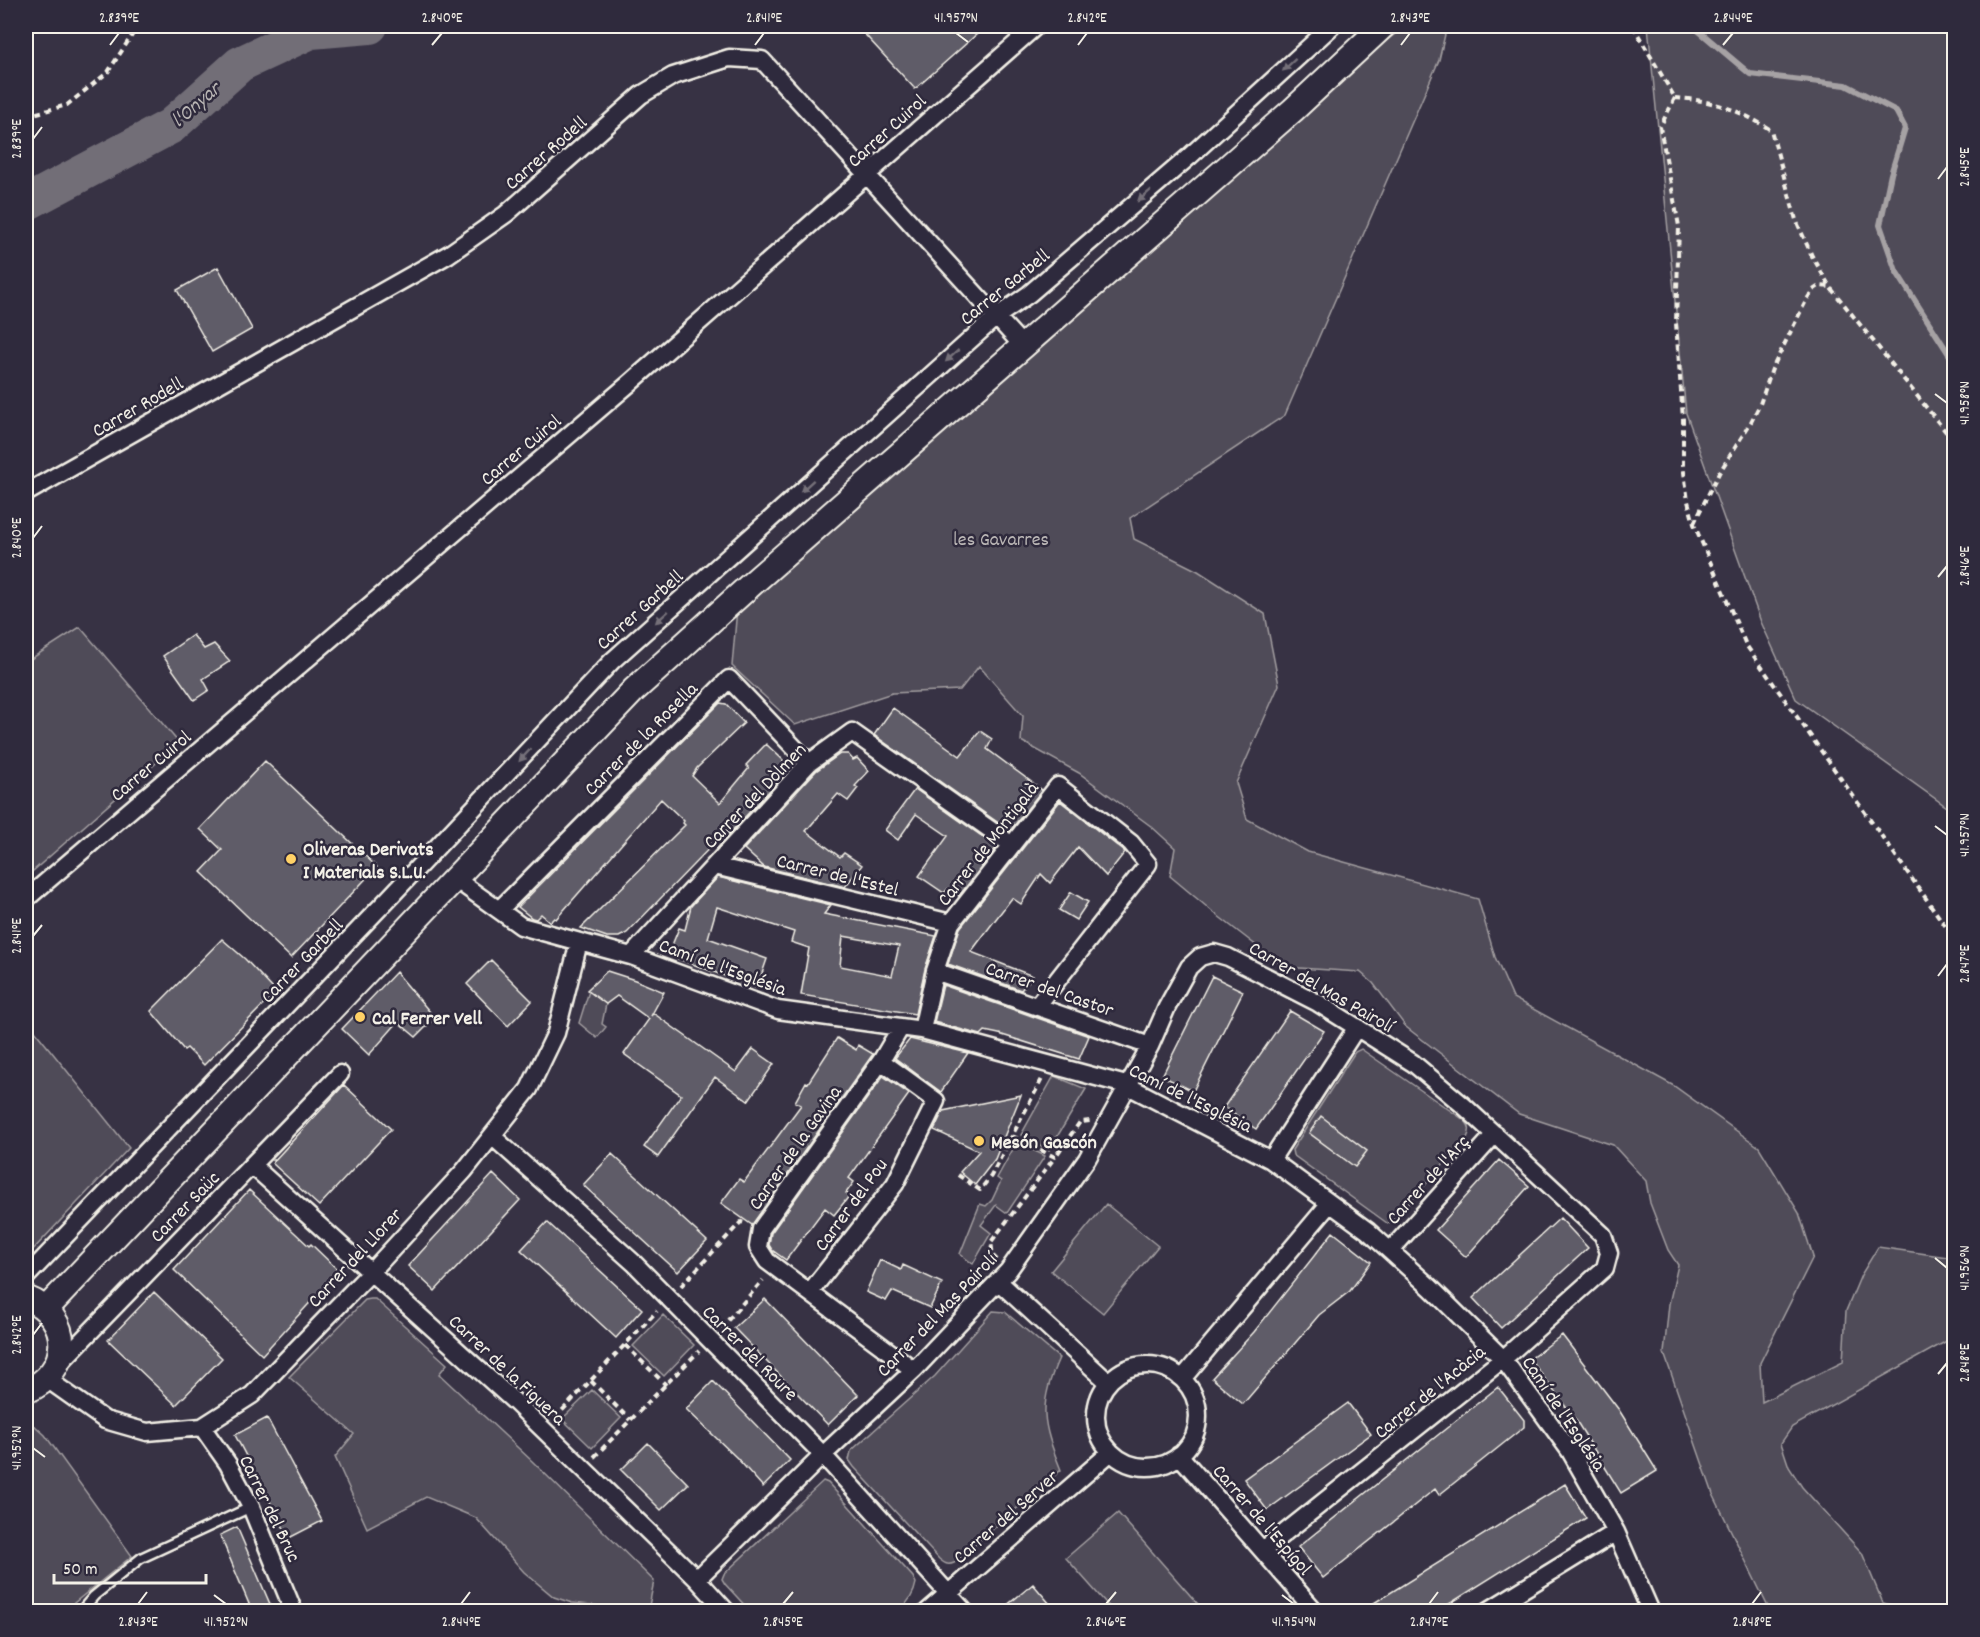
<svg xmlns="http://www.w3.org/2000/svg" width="1980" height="1637" font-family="Dekko,sans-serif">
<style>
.green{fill:#504b59;stroke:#a29ea0;stroke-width:1.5}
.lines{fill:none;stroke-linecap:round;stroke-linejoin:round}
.stream{stroke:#a6a2a4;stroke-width:6}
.river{stroke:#726e77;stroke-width:36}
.building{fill:#5f5c67;stroke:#f4f1e8;stroke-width:1.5;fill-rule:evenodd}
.service-casing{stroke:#f4f1e8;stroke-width:13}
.minor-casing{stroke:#f4f1e8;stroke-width:21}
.secondary-casing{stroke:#f4f1e8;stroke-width:28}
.path{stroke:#f4f1e8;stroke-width:4;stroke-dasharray:6 4.5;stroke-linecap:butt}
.service{stroke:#2f2a3d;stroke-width:8}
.minor{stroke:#2f2a3d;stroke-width:16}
.secondary{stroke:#2f2a3d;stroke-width:24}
.oneway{fill:#747079}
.ticks{fill:none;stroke:#f4f1e8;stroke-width:2}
.poi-dot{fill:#ffd166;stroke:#2f2a3d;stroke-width:2}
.labels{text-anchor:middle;stroke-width:5;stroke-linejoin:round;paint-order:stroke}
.street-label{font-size:20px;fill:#f4f1e8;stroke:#2f2a3d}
.park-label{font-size:20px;fill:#bbb7b6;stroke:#2f2a3d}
.poi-label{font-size:20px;font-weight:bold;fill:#f4f1e8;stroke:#2f2a3d;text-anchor:start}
.water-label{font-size:21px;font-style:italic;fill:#bab6b5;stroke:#2f2a3d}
.neatline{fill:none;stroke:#f4f1e8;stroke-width:2}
.ticks-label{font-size:15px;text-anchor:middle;fill:#f4f1e8}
</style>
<rect width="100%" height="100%" fill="#373244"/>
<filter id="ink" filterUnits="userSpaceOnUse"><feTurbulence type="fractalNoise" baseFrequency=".0167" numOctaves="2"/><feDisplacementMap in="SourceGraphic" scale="12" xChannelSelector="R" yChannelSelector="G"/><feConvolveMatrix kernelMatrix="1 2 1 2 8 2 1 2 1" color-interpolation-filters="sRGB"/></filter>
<g filter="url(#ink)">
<path class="green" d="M 1406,26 L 1447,26 L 1439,60 L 1285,415 L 1130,518 L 1134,539 L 1198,571 L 1265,614 L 1279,685 L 1236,783 L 1247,819 L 1308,852 L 1478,899 L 1495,957 L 1513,998 L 1674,1086 L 1759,1147 L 1799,1213 L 1813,1257 L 1760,1363 L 1762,1402 L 1843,1362 L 1846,1311 L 1861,1275 L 1878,1247 L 1954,1258 L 1954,1337 L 1792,1427 L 1781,1443 L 1789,1467 L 1802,1487 L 1862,1553 L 1883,1603 L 1916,1611 L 1770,1611 L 1713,1494 L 1664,1353 L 1669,1304 L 1678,1265 L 1668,1250 L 1650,1203 L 1646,1181 L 1613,1145 L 1519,1114 L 1406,1027 L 1373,983 L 1360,972 L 1284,967 L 1213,912 L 1170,876 L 1175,848 L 1152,827 L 1079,773 L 1021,741 L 1023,716 L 979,666 L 960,690 L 892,693 L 795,725 L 732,666 L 738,597 L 1293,110 Z
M 1648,26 L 1954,26 L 1954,812 L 1796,699 L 1761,622 L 1686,413 Z
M 80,627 L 179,743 L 26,877 L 26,662 Z
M 589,991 L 606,1004 L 602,1024 L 606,1027 L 597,1038 L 579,1023 Z
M 26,1020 L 129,1148 L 26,1257 Z
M 1361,1049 L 1464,1120 C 1470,1126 1471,1130 1467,1138 L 1392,1222 L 1387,1223 L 1293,1155 L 1292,1150 L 1355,1052 Z
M 1054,1076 L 1086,1089 L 1049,1150 L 1021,1135 Z
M 1017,1142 L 1045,1156 L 1007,1213 L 996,1205 L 981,1225 L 991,1233 L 973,1264 L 960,1254 L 980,1204 L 986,1206 L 992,1200 L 1001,1181 L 997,1178 Z
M 1106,1204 L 1158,1246 L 1103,1313 L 1051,1271 Z
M 371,1299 L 375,1299 L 384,1307 L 447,1364 L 439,1374 L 532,1461 L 654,1581 L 648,1611 L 572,1603 L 554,1597 L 524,1572 L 476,1518 L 426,1497 L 367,1528 L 335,1457 L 354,1434 L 289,1377 L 365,1300 Z
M 993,1311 L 1005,1312 L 1059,1358 C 1038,1405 1042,1423 1061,1470 L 954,1563 C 947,1566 944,1563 939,1559 L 854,1467 L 849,1460 L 851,1451 L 935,1376 Z
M 663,1315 L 694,1345 L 664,1376 L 633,1346 Z
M 592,1390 L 621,1418 L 592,1448 L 562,1419 Z
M 26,1425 L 35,1426 L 45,1435 L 132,1556 L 64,1611 L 39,1611 L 26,1592 Z
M 823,1481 L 828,1483 L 913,1577 L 916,1583 C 914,1595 907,1604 899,1611 L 750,1611 L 725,1584 L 722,1579 L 724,1574 Z
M 1118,1513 L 1204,1611 L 1113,1611 L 1066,1558 Z"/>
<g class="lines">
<path class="stream" d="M 1693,26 L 1750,74 L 1846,85 L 1896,111 L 1905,128 L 1891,174 L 1880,225 L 1896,271 L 1954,362"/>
<path class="river" d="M 26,203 L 171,126 L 240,64 L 311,31 L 370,26"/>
</g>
<path class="building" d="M 857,26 L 986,26 L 915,89 Z
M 218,267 L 252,329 L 212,352 L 177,290 Z
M 193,635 L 204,649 L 214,644 L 230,661 L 203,679 L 209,690 L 194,700 L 163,656 Z
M 720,703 L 726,704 L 744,723 L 697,768 L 692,776 L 720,803 L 749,768 L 746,765 L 766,744 L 783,760 L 786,773 L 729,834 L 726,831 L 627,933 L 619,937 L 607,937 L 581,928 L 685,825 L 683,823 L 684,821 L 661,799 L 556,919 L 554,918 L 550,922 L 541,914 L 536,919 L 532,918 L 518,907 Z
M 893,708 L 960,756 L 980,731 L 992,739 L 987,749 L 1042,790 L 1010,831 L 874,735 Z
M 840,754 L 848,754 L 853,760 L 857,758 L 869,771 L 855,786 L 858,788 L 848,801 L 838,794 L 806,831 L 840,857 L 844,853 L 862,865 L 845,887 L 764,867 L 744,849 L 816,771 Z
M 265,761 L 377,867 L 291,958 L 201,872 L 222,850 L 200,829 Z
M 915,789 L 997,847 L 959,896 L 948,889 L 944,893 L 919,876 L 948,836 L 916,814 L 898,840 L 885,830 Z
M 1060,801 L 1125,852 L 1106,876 L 1078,847 L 1050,883 L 1041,874 L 1021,904 L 1012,898 L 992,924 L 971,952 L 1033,976 L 1021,990 L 948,964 L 960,928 Z
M 718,877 L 831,905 L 824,914 L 936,936 L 925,969 L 915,1014 L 801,995 L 809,948 L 791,942 L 794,932 L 717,907 L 708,938 L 767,959 L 757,988 L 668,955 L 679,928 L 685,930 L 691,906 ZM 843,936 L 899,946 L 892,976 L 840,966 Z
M 1071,892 L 1088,902 L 1076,920 L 1059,910 Z
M 222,939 L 245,959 L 276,992 L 204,1065 L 187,1048 L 184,1050 L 151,1011 Z
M 491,960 L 532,1001 L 508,1026 L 467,984 Z
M 607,971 L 635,980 L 664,992 L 651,1016 L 653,1013 L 736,1072 L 753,1049 L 774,1064 L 748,1101 L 715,1077 L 658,1157 L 644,1147 L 681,1095 L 624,1054 L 649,1019 L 617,996 L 606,1004 L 587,990 Z
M 396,972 L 435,1018 L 416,1037 L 398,1022 L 369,1055 L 342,1029 Z
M 1212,976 L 1243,991 L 1193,1091 L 1162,1076 Z
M 943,985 L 1089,1036 L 1079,1059 L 999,1034 L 985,1031 L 981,1035 L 934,1022 Z
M 1290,1011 L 1324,1031 L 1256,1129 L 1224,1107 Z
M 837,1038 L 856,1050 L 858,1045 L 873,1054 L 752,1225 L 721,1203 L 739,1179 L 744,1182 L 801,1105 L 795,1102 L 806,1082 L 808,1083 Z
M 910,1039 L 968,1053 L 941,1092 L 895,1058 Z
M 883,1076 L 909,1094 L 849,1178 L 854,1182 L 846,1193 L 850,1195 L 834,1215 L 825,1208 L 786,1260 L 772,1250 L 769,1245 L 771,1233 Z
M 344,1085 L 391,1129 L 319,1206 L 272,1163 Z
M 1021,1095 L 995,1159 L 975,1185 L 960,1172 L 979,1151 L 934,1130 L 943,1111 Z
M 1321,1116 L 1367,1151 L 1355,1167 L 1309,1133 Z
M 612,1154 L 707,1241 L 678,1272 L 583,1185 Z
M 1499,1160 L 1529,1186 L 1466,1257 L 1436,1230 Z
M 493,1174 L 520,1200 L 435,1291 L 408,1266 Z
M 249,1190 L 309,1246 L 311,1244 L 339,1271 L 262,1355 L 174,1270 Z
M 1560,1218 L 1588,1248 L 1501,1328 L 1473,1298 Z
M 547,1222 L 642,1309 L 616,1338 L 521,1250 Z
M 1333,1232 L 1371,1262 L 1350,1291 L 1319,1315 L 1243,1404 L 1212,1378 L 1254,1332 Z
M 880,1260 L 901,1270 L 903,1265 L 942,1283 L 930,1308 L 892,1291 L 886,1301 L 866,1292 Z
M 154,1292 L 222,1358 L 176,1405 L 108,1340 Z
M 765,1299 L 858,1395 L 828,1425 L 734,1328 Z
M 1562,1335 L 1619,1410 L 1657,1471 L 1621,1493 L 1577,1422 L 1530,1359 Z
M 713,1381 L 790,1460 L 763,1487 L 737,1458 L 686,1409 Z
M 1498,1387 L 1524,1420 L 1524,1427 L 1439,1495 L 1435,1489 L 1323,1578 L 1298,1547 Z
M 1348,1403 L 1371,1434 L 1267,1510 L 1244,1479 Z
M 267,1418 L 322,1521 L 289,1538 L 235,1435 Z
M 648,1443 L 688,1484 L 661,1510 L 621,1470 Z
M 1565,1484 L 1586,1518 L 1438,1611 L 1361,1611 Z
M 237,1527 L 273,1611 L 252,1611 L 220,1535 Z
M 1033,1584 L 1056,1611 L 1000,1611 Z"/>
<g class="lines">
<g class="service-casing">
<path id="service" d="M 80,1612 L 94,1596 L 141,1558 L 251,1507"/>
</g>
<g class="minor-casing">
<path id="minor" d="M 26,493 L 449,254 L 506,214 L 641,95 L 673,76 L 729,58 L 762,60 L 1023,346
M 715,866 L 951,923
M 454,878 L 521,926 L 631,956 L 778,1010 L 922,1030 L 1126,1085 L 1271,1160 L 1368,1231 L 1431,1288 L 1503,1359 L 1570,1451 L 1616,1532 L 1651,1612
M 26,899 L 630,383 L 1036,26
M 499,910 L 729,679 L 809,763
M 631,956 L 809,763 L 852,732 L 1012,845
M 935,971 L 1150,1046
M 901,1027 L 881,1061 L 761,1229 L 758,1247 L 767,1261 L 914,1370
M 922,1030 L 935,971 L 951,923 L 1058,786 L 1131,843 L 1148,864 L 1037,1006
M 492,1136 L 634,1263 L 823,1455 L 965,1612
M 1271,1160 L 1357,1027
M 253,1166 L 516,1403 L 697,1579 L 727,1612
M 1390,1251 L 1495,1134
M 26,1277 L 389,898 L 612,661 L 996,317 L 1029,294 L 1190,156 L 1332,26
M 998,1281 L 1108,1382
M 810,1292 L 895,1184 L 936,1101 L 881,1061
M1096 1416a51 51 0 1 1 102 0a51 51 0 1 1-102 0Z
M 57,1366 L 340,1074
M 47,1379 L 105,1420 L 147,1432 L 202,1427 L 252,1395 L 371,1272 L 464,1171 L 529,1089 L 556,1033 L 579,942
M 1182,1379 L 1330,1203
M 202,1427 L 228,1464 L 251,1507 L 294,1612
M 1179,1455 L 1316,1612
M 697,1579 L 823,1455 L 914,1370 L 1008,1271 L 1087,1159 L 1150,1046 L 1167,1007 L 1189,967 L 1200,957 L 1214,953 L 1228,957 L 1318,1003 L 1413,1063 L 1464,1106 L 1603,1235 L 1609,1253 L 1605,1268 L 1503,1359 L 1263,1550
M 927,1612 L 1111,1452
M 1486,1612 L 1616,1532"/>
</g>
<g class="secondary-casing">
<path id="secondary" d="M 26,1298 C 74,1316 72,1373 26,1391
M 46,1309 L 634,690 L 755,581 L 1293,110 L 1383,26"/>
</g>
<path class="path" d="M 1633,26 L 1675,98
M 1675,98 L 1660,127 L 1679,226 L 1676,323 L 1683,419 L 1683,465 L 1688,501 L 1694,524 L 1746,645 L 1954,938
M 1675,98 C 1714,100 1739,110 1771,130 L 1796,220 L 1812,256 L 1830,287 L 1954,442
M 26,116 L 67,105 L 108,72 L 138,26
M 1694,523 L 1719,473 L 1751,422 L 1760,404 L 1772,369 L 1806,301 L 1813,290 L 1819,286 L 1830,287
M 1012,1136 L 1055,1157 L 1080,1122 L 1090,1121
M 958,1175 L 980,1190 L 991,1176 L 1042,1079
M 997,1260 L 993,1256 L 991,1242 L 1055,1157
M 681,1286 L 741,1222 L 745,1223
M 721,1328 L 763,1280
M 625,1345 L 666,1385
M 591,1381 L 630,1420
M 555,1418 L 657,1311
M 594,1457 L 699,1351"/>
<use href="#service" class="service"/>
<use href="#minor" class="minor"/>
<use href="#secondary" class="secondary"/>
</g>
<defs><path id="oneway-solid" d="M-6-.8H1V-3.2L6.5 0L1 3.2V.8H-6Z" transform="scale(1.5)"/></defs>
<g class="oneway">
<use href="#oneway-solid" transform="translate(1289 65) rotate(137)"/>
<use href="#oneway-solid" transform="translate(1144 196) rotate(139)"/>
<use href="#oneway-solid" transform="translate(952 356) rotate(138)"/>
<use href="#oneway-solid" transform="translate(807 486) rotate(138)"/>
<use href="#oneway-solid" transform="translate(662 617) rotate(138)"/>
<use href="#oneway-solid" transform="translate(525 755) rotate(133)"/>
</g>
</g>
<path class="ticks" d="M 956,33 L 968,42M 110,45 L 119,33M 432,45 L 442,33M 755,45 L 764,33M 1078,45 L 1087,33M 1401,45 L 1410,33M 1723,45 L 1733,33M 33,139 L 42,127M 1938,179 L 1947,167M 1935,394 L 1947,403M 33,538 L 42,526M 1938,577 L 1947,566M 1935,826 L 1947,835M 33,936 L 42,925M 1938,976 L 1947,964M 1935,1258 L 1947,1268M 33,1335 L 42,1323M 1938,1374 L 1947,1363M 33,1448 L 45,1457M 214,1595 L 226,1604M 1282,1595 L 1294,1604M 138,1604 L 147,1592M 461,1604 L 470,1592M 783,1604 L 793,1592M 1106,1604 L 1116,1592M 1429,1604 L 1438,1592M 1752,1604 L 1761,1592"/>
<g class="poi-dot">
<circle cx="291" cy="859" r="6"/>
<circle cx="360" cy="1017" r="6"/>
<circle cx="979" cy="1141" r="6"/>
</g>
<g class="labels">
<g class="street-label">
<text transform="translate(886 130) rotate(-42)" y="7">Carrer Cuirol</text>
<text transform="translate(545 152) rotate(-41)" y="7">Carrer Rodell</text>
<text transform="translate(1004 286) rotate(-39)" y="7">Carrer Garbell</text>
<text transform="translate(137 406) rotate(-30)" y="7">Carrer Rodell</text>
<text transform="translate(520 449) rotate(-40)" y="7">Carrer Cuirol</text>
<text transform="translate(639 609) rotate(-42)" y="7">Carrer Garbell</text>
<text transform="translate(640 738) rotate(-45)" y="7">Carrer de la Rosella</text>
<text transform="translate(150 765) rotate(-40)" y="7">Carrer Cuirol</text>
<text transform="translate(754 795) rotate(-46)" y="7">Carrer del Dòlmen</text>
<text transform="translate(987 843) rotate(-52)" y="7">Carrer de Montigalà</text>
<text transform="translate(838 874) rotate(14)" y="7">Carrer de l'Estel</text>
<text transform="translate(301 960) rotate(-46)" y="7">Carrer Garbell</text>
<text transform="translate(723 966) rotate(20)" y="7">Camí de l'Església</text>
<text transform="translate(1322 986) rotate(30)" y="7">Carrer del Mas Pairolí</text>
<text transform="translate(1050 988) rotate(19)" y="7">Carrer del Castor</text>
<text transform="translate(1191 1097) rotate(26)" y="7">Camí de l'Església</text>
<text transform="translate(794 1147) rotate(-55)" y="7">Carrer de la Gavina</text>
<text transform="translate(1427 1179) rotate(-48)" y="7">Carrer de l'Arç</text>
<text transform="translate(850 1204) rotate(-54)" y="7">Carrer del Pou</text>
<text transform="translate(184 1206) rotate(-46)" y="7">Carrer Saüc</text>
<text transform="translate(354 1257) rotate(-47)" y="7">Carrer del Llorer</text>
<text transform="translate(936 1314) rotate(-46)" y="7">Carrer del Mas Pairolí</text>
<text transform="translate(751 1352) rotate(45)" y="7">Carrer del Roure</text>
<text transform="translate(508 1369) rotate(43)" y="7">Carrer de la Figuera</text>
<text transform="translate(1429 1391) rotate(-39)" y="7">Carrer de l'Acàcia</text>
<text transform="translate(1565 1413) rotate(56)" y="7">Camí de l'Església</text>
<text transform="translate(271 1508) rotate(64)" y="7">Carrer del Bruc</text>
<text transform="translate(1005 1516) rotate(-41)" y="7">Carrer del Server</text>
<text transform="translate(1263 1519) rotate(49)" y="7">Carrer de l'Espígol</text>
</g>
<g class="park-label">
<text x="1001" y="545">les Gavarres</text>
</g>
<g class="poi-label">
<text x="303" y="855">Oliveras Derivats<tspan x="303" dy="23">I Materials S.L.U.</tspan></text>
<text x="372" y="1024">Cal Ferrer Vell</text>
<text x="991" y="1148">Mesón Gascón</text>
</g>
<g class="water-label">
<text transform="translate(195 104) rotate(-41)" y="7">l'Onyar</text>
</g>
</g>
<rect width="1980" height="1637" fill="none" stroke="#2f2a3d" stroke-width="66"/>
<path d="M54 1574v9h152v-9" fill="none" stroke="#f4f1e8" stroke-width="3"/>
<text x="63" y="1574" font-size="18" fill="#f4f1e8" stroke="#2f2a3d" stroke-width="4.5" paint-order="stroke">50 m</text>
<rect x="33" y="33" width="1914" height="1571" class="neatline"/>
<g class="ticks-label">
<text x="119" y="22">2.839°E</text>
<text x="442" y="22">2.840°E</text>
<text x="764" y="22">2.841°E</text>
<text x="956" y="22">41.957°N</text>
<text x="1087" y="22">2.842°E</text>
<text x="1410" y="22">2.843°E</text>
<text x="1733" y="22">2.844°E</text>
<text transform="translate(16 139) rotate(-90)" y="5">2.839°E</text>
<text transform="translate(1964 167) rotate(-90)" y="5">2.845°E</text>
<text transform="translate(1964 403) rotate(-90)" y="5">41.958°N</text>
<text transform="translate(16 538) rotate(-90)" y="5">2.840°E</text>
<text transform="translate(1964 566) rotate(-90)" y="5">2.846°E</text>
<text transform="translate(1964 835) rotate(-90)" y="5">41.957°N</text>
<text transform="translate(16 936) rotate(-90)" y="5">2.841°E</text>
<text transform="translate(1964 964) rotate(-90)" y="5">2.847°E</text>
<text transform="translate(1964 1268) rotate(-90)" y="5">41.956°N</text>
<text transform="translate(16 1335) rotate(-90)" y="5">2.842°E</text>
<text transform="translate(1964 1363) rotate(-90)" y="5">2.848°E</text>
<text transform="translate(16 1448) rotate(-90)" y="5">41.952°N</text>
<text x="138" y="1626">2.843°E</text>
<text x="226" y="1626">41.952°N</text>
<text x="461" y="1626">2.844°E</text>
<text x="783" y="1626">2.845°E</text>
<text x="1106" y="1626">2.846°E</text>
<text x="1294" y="1626">41.954°N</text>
<text x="1429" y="1626">2.847°E</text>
<text x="1752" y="1626">2.848°E</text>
</g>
</svg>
